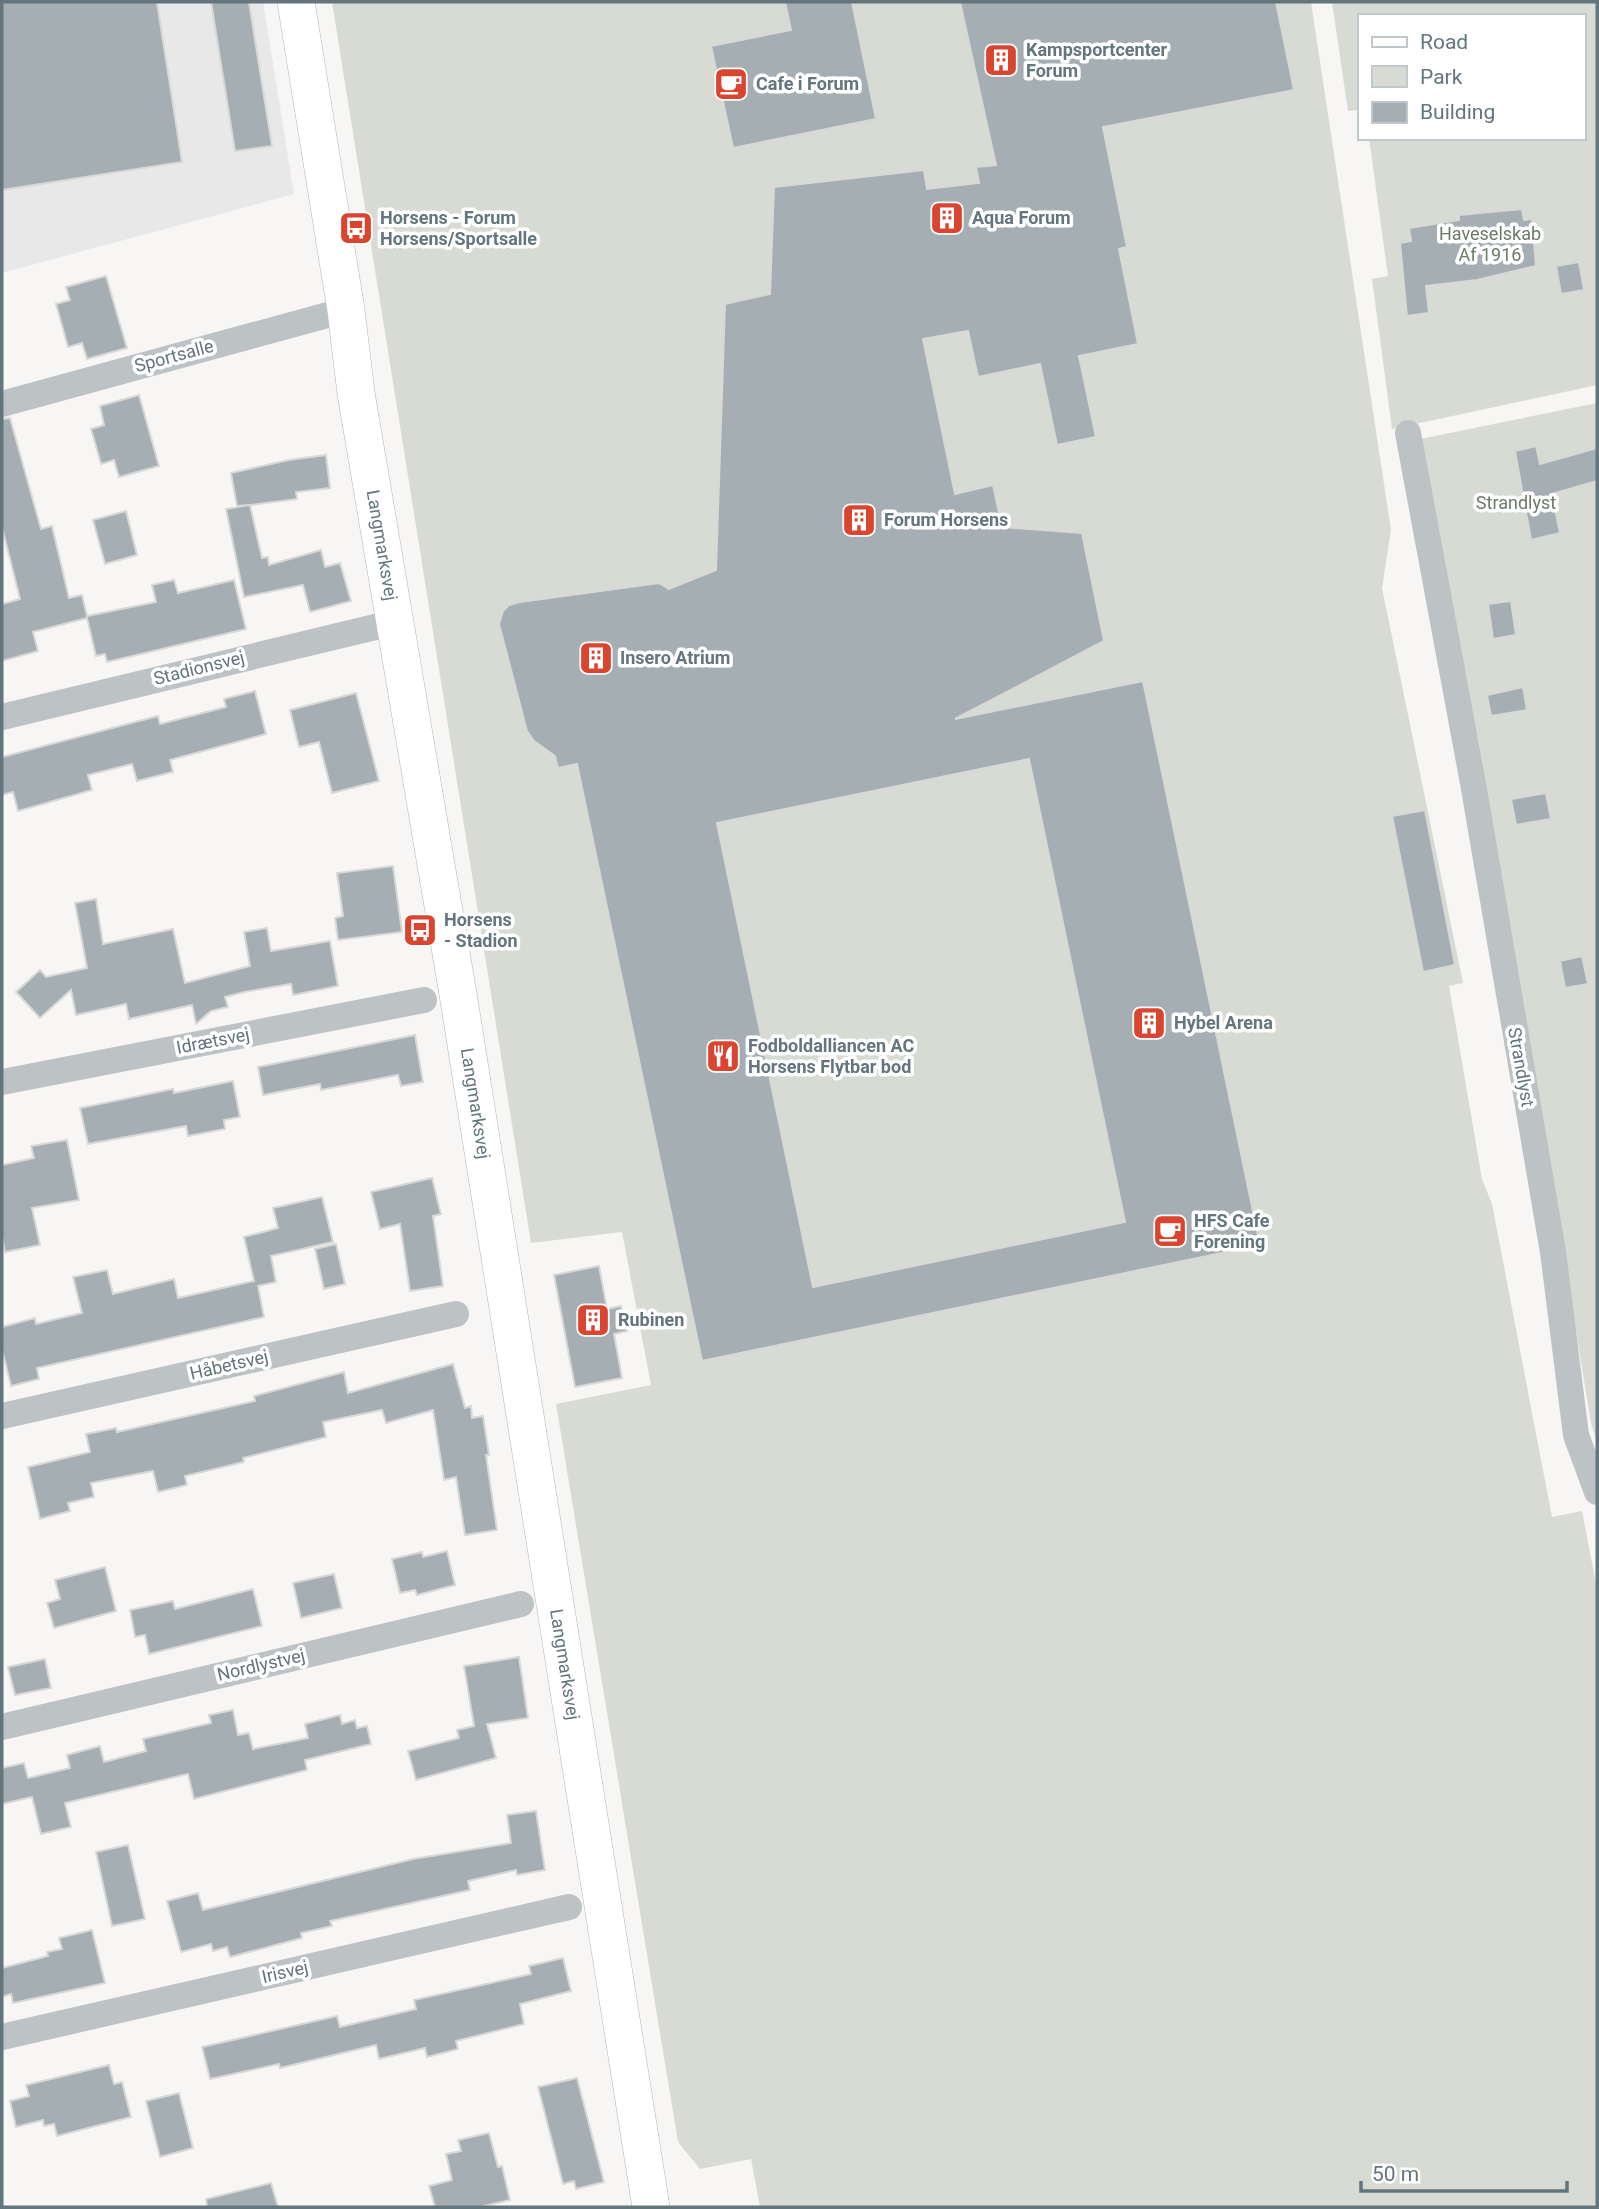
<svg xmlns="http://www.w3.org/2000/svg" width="1599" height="2209" font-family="Roboto,sans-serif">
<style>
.built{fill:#e7e8e7}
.green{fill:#d7dbd3}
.building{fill:#a5afb3;stroke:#d8d8d6;stroke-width:2;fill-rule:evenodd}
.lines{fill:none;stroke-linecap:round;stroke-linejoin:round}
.secondary-casing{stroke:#b0b7ba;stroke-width:38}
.street{stroke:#bdc3c5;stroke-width:26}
.secondary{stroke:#fff;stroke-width:37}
.labels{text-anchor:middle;stroke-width:7;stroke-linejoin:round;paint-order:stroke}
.poi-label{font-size:18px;font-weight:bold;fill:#63757d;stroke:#fff;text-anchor:start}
.park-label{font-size:18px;fill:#6c7b66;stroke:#fff}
.street-label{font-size:18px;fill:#63757d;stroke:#fff}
</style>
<rect width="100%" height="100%" fill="#f7f6f4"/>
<path class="built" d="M 2,2 L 263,2 L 294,194 L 2,273 Z"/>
<path class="green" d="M 332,2 L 1311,2 L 1391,530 L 1382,588 L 1463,983 L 1449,986 L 1482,1179 L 1492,1204 L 1552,1517 L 1582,1511 L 1597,1589 L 1597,2207 L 760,2207 L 751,2159 L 700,2169 L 678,2142 L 556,1404 L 651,1385 L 622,1232 L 531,1243 Z
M 1332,2 L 1597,2 L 1597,385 L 1392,429 L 1372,279 L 1388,276 L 1369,138 L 1583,138 L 1583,16 L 1359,16 L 1359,110 L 1348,111 Z
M 1597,403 L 1597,1442 L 1591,1423 L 1482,759 L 1420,439 Z"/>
<path class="building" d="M 2,2 L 157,2 L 182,162 L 2,190 Z
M 211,2 L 249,2 L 272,146 L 235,151 Z
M 785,2 L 852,2 L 876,119 L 733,148 L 711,46 L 791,30 Z
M 960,2 L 1276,2 L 1294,90 L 1103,127 L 1127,247 L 1119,249 L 1138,344 L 1079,356 L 1096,437 L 1057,445 L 1040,364 L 978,377 L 968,331 L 923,339 L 955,494 L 993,485 L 1002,527 L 1082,533 L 1104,641 L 955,719 L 1143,681 L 1260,1245 L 702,1361 L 577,764 L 558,768 L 555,756 L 534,741 L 527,731 L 499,624 L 503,611 L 509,605 L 520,602 L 659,583 L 669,589 L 716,570 L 725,304 L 770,294 L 774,187 L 924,170 L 927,189 L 979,183 L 976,167 L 996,165 ZM 1029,759 L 1125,1222 L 813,1287 L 717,823 Z
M 1522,209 L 1524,220 L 1532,219 L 1536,266 L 1477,280 L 1426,286 L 1429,313 L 1407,316 L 1400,243 L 1411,241 L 1409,228 L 1459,220 L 1459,215 Z
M 1579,262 L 1584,290 L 1561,294 L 1556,266 Z
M 106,276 L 127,348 L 87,359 L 82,343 L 68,347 L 56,304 L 70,300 L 66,287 Z
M 139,395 L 159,466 L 119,477 L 114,460 L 101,464 L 91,429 L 104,425 L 100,406 Z
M 10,418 L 41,529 L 52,526 L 69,598 L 82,595 L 87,616 L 156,602 L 152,585 L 174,580 L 178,593 L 234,580 L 246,629 L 107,662 L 105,654 L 96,656 L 87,618 L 33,632 L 38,651 L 2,661 L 2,604 L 20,599 L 2,527 L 2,419 Z
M 1536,446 L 1540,464 L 1597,448 L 1597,481 L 1552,494 L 1560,533 L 1531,540 L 1515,451 Z
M 326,455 L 330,488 L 296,492 L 297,499 L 250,505 L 262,558 L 268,557 L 269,565 L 321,550 L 325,567 L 340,563 L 351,601 L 310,612 L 303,585 L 244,597 L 226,509 L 249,505 L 237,506 L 231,473 L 289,460 Z
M 126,511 L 137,555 L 105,564 L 93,520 Z
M 1511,601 L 1516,635 L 1493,639 L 1488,604 Z
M 1523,687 L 1527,710 L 1491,716 L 1487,695 Z
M 255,691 L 266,734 L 170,760 L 173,772 L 137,781 L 132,764 L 88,775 L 92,790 L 18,811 L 13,792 L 2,795 L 2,757 L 158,716 L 160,724 L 226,707 L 224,699 Z
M 356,693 L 379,781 L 332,793 L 319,742 L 299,747 L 290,710 Z
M 1546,793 L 1551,819 L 1516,825 L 1511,799 Z
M 1425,810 L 1455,965 L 1423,972 L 1392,816 Z
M 393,866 L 402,932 L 338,940 L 335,918 L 343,916 L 337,873 Z
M 96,899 L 103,944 L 173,929 L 185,983 L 250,966 L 244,932 L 267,928 L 271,951 L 330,941 L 338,986 L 293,995 L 291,984 L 244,992 L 225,997 L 228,1007 L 211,1011 L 196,1024 L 192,1005 L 129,1019 L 126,1004 L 76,1015 L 71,990 L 40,1018 L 16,992 L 40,970 L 46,977 L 87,968 L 75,903 Z
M 1582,956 L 1588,984 L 1565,988 L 1560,961 Z
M 415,1035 L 423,1082 L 401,1086 L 398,1075 L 321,1090 L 320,1084 L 263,1095 L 258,1067 Z
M 233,1081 L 240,1117 L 224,1120 L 225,1129 L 188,1136 L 186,1126 L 88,1144 L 80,1108 L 173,1089 L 174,1093 Z
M 67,1140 L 79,1200 L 32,1208 L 40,1245 L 5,1252 L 2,1236 L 2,1165 L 34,1158 L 31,1146 Z
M 432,1178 L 441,1214 L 433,1216 L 443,1286 L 410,1291 L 400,1224 L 380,1229 L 371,1192 Z
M 322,1197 L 333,1242 L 271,1256 L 276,1282 L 258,1286 L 264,1317 L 37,1368 L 39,1379 L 11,1386 L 2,1349 L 2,1327 L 35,1318 L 36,1324 L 82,1313 L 73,1277 L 107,1270 L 113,1294 L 174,1279 L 178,1298 L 254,1281 L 244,1237 L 278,1228 L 273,1208 Z
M 336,1244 L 345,1284 L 324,1289 L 315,1249 Z
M 599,1266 L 607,1309 L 621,1306 L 627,1331 L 614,1334 L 622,1378 L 575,1387 L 554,1275 Z
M 453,1364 L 465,1408 L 471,1406 L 472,1418 L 483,1416 L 489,1455 L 486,1455 L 497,1530 L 465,1535 L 456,1477 L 444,1480 L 433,1410 L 386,1423 L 382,1410 L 323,1422 L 326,1437 L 243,1458 L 244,1462 L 185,1476 L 187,1485 L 158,1492 L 153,1471 L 91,1483 L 94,1497 L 68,1503 L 70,1511 L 40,1519 L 28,1467 L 90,1452 L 86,1434 L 116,1428 L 117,1432 L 255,1401 L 254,1396 L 344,1372 L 348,1393 Z
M 447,1551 L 455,1585 L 417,1595 L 415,1590 L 400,1593 L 392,1559 L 422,1552 L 423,1557 Z
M 105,1567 L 116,1611 L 54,1628 L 47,1603 L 60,1599 L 55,1580 Z
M 334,1574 L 342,1608 L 301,1618 L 293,1583 Z
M 253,1589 L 262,1626 L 149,1654 L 145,1635 L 135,1637 L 130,1610 L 173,1601 L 175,1609 Z
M 519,1657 L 528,1718 L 487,1724 L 496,1758 L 416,1780 L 408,1751 L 459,1738 L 457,1730 L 474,1726 L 464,1666 Z
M 45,1659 L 51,1688 L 15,1695 L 8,1667 Z
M 233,1710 L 238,1735 L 249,1733 L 253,1749 L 308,1738 L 305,1724 L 340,1715 L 342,1724 L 355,1720 L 357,1728 L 367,1726 L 371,1744 L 305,1760 L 307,1770 L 194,1799 L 188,1774 L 65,1803 L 71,1827 L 41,1834 L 32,1797 L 2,1804 L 2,1768 L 24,1763 L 28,1778 L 70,1768 L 67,1755 L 100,1746 L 104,1762 L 146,1751 L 143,1739 L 211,1723 L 209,1715 Z
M 536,1811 L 545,1870 L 517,1875 L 516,1870 L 468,1881 L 470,1890 L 330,1921 L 332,1926 L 301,1933 L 302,1938 L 230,1957 L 227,1947 L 213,1951 L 211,1944 L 181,1952 L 167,1901 L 198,1893 L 203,1910 L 413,1859 L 511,1843 L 507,1815 Z
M 128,1845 L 145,1919 L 112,1926 L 96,1852 Z
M 92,1930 L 105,1983 L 13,2003 L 11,1994 L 2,1997 L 2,1968 L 48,1956 L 47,1952 L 62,1949 L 59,1938 Z
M 563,1958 L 571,1991 L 520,2004 L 524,2024 L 456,2041 L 458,2049 L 427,2057 L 425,2048 L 379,2059 L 376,2045 L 280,2068 L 279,2064 L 210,2079 L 202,2047 L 337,2016 L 340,2027 L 416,2009 L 414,2000 L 531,1974 L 529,1966 Z
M 109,2065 L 114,2084 L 122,2082 L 131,2117 L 57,2136 L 54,2124 L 44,2126 L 43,2120 L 16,2127 L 10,2101 L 29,2096 L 26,2085 Z
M 577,2078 L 604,2182 L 576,2189 L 574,2181 L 563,2184 L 538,2087 Z
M 179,2093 L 193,2148 L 160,2157 L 146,2101 Z
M 489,2133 L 498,2167 L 502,2166 L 510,2200 L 480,2207 L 435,2207 L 429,2186 L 452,2180 L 446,2154 L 461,2151 L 458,2140 Z
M 271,2183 L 278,2207 L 207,2207 L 206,2199 Z"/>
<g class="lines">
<g class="secondary-casing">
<g id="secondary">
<path id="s1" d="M 296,2 L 346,310 L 356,393 L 458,994 L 651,2207"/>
</g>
</g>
<path class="street" d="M 2,404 L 346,310
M 1408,433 L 1473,783 L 1553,1252 L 1576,1435 L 1597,1492
M 2,717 L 396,622
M 2,1082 L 424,1000
M 2,1416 L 456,1314
M 2,1727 L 521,1604
M 2,2037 L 569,1907"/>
<use href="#secondary" class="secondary"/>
</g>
<defs>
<g id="building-square" transform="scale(1.75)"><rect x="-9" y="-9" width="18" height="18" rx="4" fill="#da4530" stroke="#fff"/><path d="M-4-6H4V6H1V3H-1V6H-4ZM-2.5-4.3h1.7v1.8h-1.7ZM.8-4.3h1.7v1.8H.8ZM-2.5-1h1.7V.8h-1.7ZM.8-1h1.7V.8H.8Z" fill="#fff"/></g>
<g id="cafe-square" transform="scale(1.75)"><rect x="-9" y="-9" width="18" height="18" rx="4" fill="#da4530" stroke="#fff"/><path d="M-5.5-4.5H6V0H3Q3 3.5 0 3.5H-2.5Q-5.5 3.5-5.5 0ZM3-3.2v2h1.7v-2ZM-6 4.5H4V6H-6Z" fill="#fff"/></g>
<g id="bus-square" transform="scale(1.75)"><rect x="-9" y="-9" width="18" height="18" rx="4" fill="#da4530" stroke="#fff"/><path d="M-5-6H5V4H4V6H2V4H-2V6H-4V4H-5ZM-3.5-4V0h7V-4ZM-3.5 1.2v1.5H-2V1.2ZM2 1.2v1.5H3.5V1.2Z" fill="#fff"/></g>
<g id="restaurant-square" transform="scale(1.75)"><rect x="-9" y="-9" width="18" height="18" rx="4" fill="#da4530" stroke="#fff"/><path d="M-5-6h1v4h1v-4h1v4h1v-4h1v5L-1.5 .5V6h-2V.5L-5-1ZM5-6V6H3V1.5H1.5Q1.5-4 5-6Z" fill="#fff"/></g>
</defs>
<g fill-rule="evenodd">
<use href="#building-square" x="1001" y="60"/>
<use href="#cafe-square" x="731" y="84"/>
<use href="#building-square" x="947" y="218"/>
<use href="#bus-square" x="356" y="228"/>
<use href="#building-square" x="859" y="520"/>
<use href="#building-square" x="596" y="658"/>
<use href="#bus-square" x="420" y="930"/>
<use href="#building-square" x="1149" y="1023"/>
<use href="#restaurant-square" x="723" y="1056"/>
<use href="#cafe-square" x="1170" y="1231"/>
<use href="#building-square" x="593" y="1320"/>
</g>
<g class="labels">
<g class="poi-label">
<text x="1026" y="56">Kampsportcenter<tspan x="1026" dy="21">Forum</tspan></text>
<text x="756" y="90">Cafe i Forum</text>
<text x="380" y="224">Horsens - Forum<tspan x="380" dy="21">Horsens/Sportsalle</tspan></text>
<text x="972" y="224">Aqua Forum</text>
<text x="884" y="526">Forum Horsens</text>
<text x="620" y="664">Insero Atrium</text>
<text x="444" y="926">Horsens<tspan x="444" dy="21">- Stadion</tspan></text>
<text x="1174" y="1029">Hybel Arena</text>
<text x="748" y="1052">Fodboldalliancen AC<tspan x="748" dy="21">Horsens Flytbar bod</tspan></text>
<text x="1194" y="1227">HFS Cafe<tspan x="1194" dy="21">Forening</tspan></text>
<text x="618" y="1326">Rubinen</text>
</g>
<g class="park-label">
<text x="1490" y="240">Haveselskab<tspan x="1490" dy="21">Af 1916</tspan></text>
<text x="1516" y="509">Strandlyst</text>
</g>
<g class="street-label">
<text transform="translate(174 356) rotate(-15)" y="6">Sportsalle</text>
<text dy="6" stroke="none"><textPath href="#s1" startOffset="550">Langmarksvej</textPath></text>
<text transform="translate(199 668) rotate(-14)" y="6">Stadionsvej</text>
<text transform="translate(213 1041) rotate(-11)" y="6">Idrætsvej</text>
<text transform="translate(1521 1067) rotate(80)" y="6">Strandlyst</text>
<text dy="6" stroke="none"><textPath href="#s1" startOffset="1116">Langmarksvej</textPath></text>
<text transform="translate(229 1365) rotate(-13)" y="6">Håbetsvej</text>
<text dy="6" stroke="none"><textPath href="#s1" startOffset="1684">Langmarksvej</textPath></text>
<text transform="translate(261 1665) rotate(-13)" y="6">Nordlystvej</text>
<text transform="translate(285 1972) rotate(-13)" y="6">Irisvej</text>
</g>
</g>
<rect width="1599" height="2209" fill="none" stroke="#63757d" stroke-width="7"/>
<rect x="1358" y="14" width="228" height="126" fill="#ffffff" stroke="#c1c8cb" stroke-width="2"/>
<rect x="1372" y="37" width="35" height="10" fill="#ffffff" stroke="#c1c8cb" stroke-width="2"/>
<text x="1420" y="49" font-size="21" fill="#63757d">Road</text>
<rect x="1372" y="66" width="35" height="21" fill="#d7dbd3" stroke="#c1c8cb" stroke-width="2"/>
<text x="1420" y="84" font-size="21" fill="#63757d">Park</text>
<rect x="1372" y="102" width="35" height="21" fill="#a5afb3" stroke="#c1c8cb" stroke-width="2"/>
<text x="1420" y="119" font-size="21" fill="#63757d">Building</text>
<path d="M1361 2181v10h206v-10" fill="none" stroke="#63757d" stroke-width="3.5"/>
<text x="1372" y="2181" font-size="21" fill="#63757d" stroke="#ffffff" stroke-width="5" paint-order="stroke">50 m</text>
</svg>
